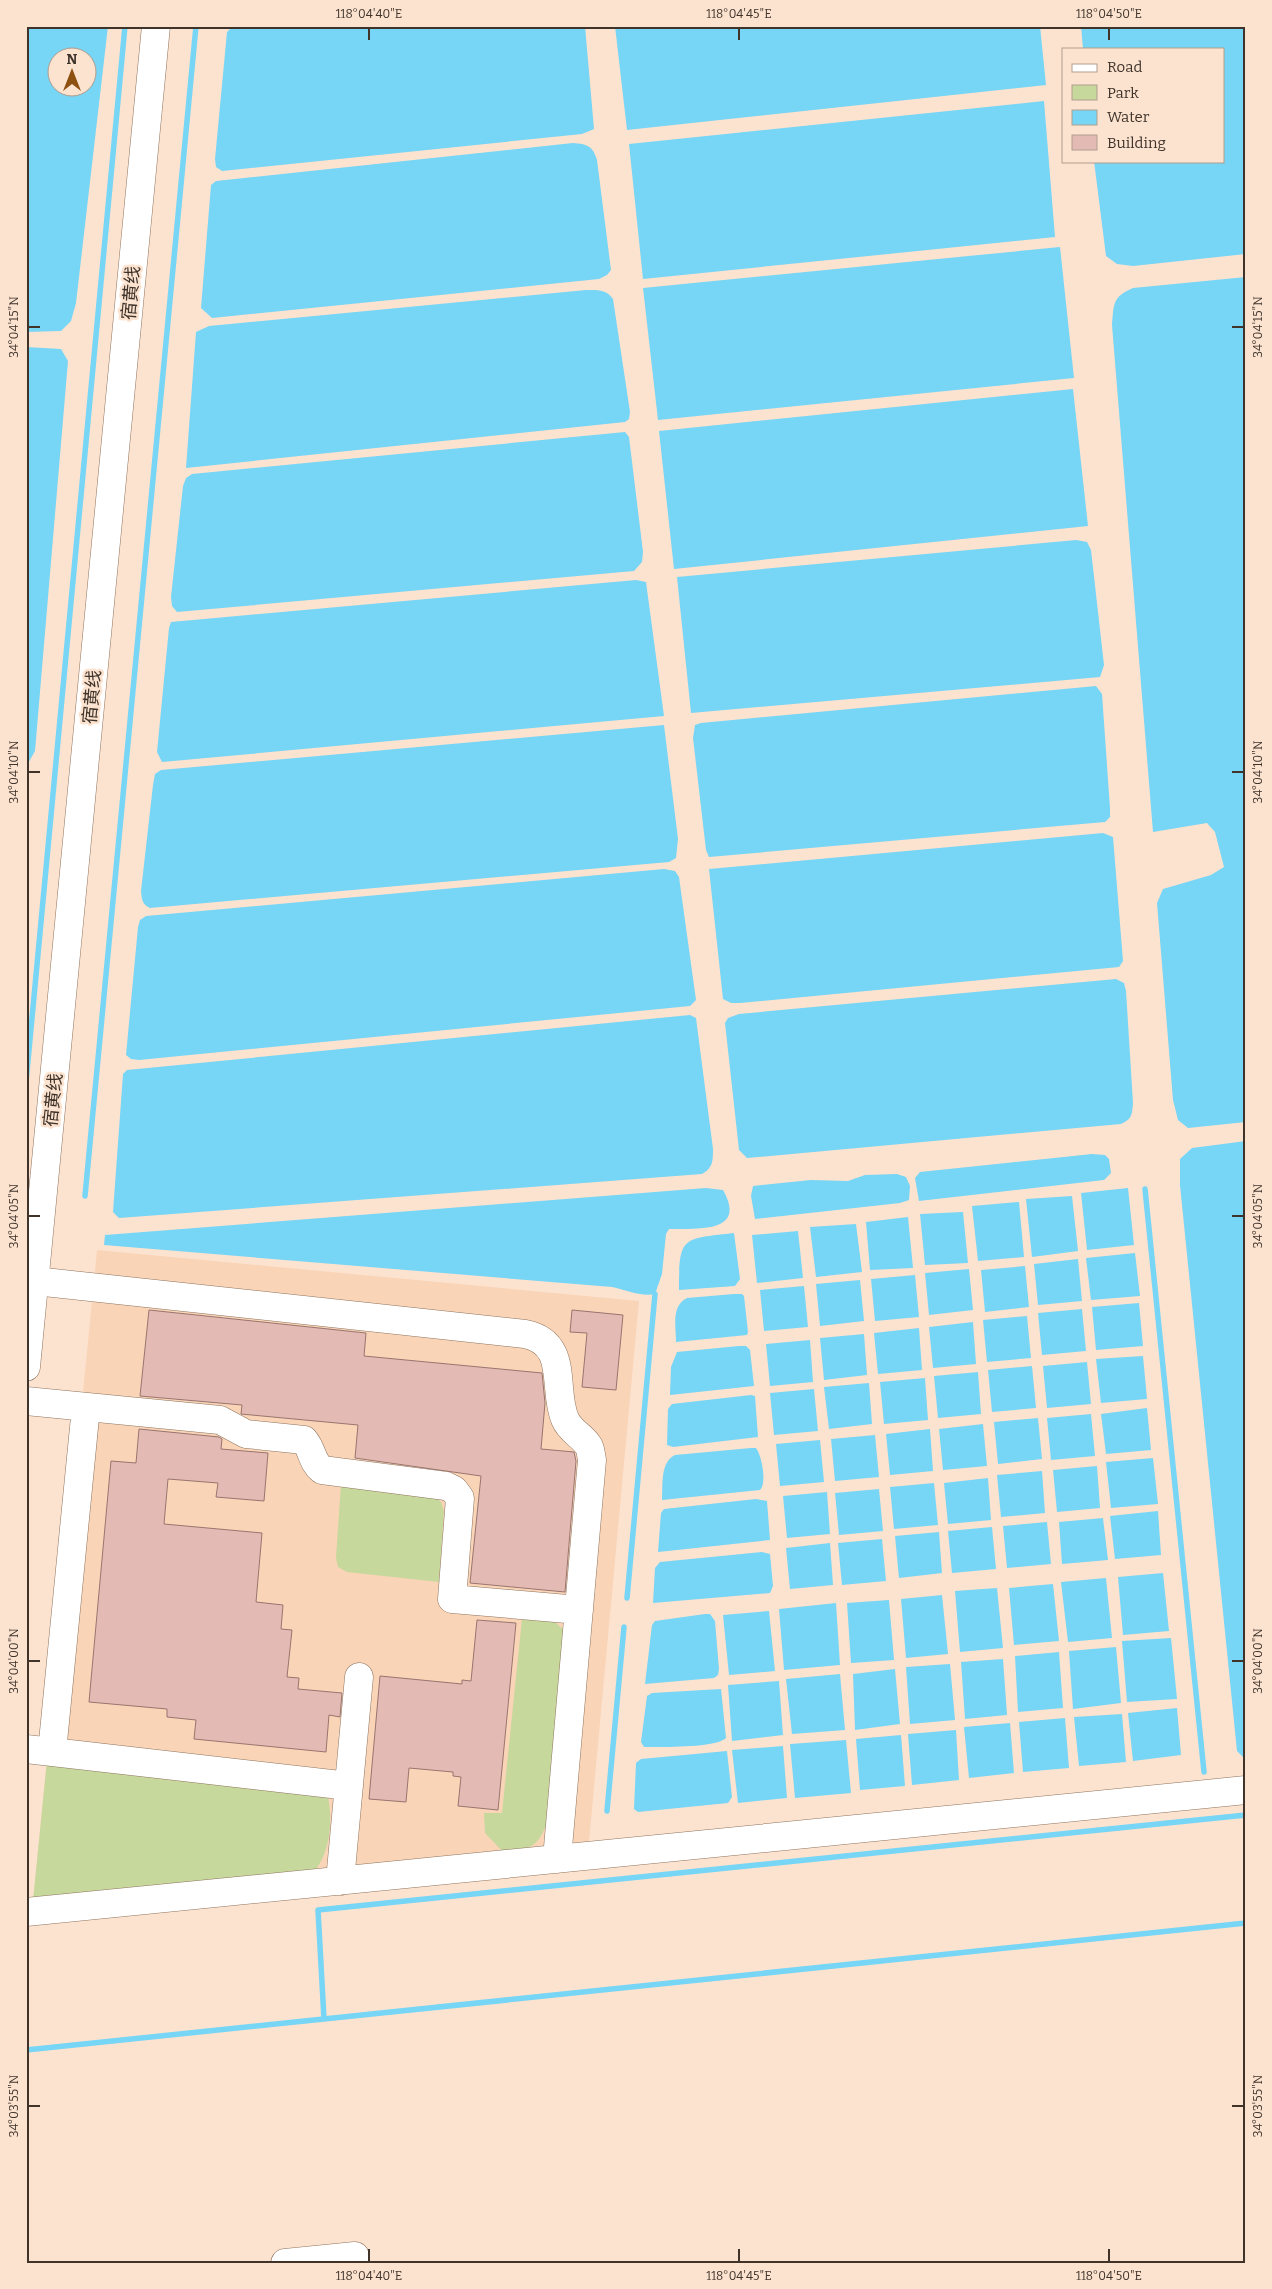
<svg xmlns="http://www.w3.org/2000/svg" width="1272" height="2289" font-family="Bitter,'Noto Sans SC',serif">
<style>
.built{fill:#f9d4b7}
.green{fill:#c7d89c}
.water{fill:#77d5f5;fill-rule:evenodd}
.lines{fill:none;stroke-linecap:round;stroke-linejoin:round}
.stream{stroke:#77d5f5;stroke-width:5.5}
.building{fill:#e3bbb4;stroke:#99756f}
.minor-casing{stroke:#8f745e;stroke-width:29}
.major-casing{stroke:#8f745e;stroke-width:29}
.minor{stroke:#fff;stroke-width:28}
.major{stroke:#fff;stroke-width:28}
.ticks{fill:none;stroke:#3f332a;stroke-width:2}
.labels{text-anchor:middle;stroke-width:5;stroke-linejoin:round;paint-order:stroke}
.street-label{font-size:18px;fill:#3f332a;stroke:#fce3d0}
.neatline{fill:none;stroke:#3f332a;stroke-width:2}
.ticks-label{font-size:12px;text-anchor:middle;fill:#3f332a}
</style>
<rect width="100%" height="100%" fill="#fce3d0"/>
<path class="built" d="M 97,1250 L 639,1301 L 589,1842 L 312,1874 L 33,1901 Z"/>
<path class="green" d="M 341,1484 L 436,1497 L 441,1502 L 444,1512 L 439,1582 L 347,1572 L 338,1567 L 336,1558 Z
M 522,1619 L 555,1622 L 565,1631 L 551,1813 C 540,1842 537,1849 505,1854 L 485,1833 L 484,1813 L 502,1813 Z
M 47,1760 L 328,1797 C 333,1822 330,1855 312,1874 L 33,1901 Z"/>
<path class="water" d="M 26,26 L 108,26 L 76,303 L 71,321 L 61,331 L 26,332 ZM 58,58 L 88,58 L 88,88 L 58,88 Z
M 233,26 L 585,26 L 594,129 L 582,134 L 222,171 L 216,167 L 215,159 L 227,32 Z
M 615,26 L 1040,26 L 1046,85 L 627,130 Z
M 1081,26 L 1246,26 L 1246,254 L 1133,266 L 1117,264 L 1106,256 L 1094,161 L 1223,161 L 1223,49 L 1083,49 Z
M 1044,101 L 1055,237 L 643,279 L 629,144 Z
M 573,143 C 587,144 593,146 597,160 L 611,270 L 607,275 L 599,279 L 212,318 L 201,308 L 211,185 L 216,181 Z
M 1060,247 L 1074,378 L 658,420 L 643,288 Z
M 1246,277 L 1246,1122 L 1188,1128 L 1178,1120 L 1173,1100 L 1157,903 L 1163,889 L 1211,875 L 1224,867 L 1215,832 L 1207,823 L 1153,832 L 1112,325 C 1114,304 1112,297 1133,288 Z
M 586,290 C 598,290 606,289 613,299 L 630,412 L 629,419 L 625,422 L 186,468 L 196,332 L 209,326 Z
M 26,347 L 61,349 L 68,361 L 35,751 L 26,767 Z
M 1073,389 L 1088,526 L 674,569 L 659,431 Z
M 625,432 L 629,437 L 643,552 L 642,562 L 634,571 L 177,612 L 172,606 L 171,597 L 183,486 L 186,478 L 192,474 Z
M 1076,540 L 1087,542 L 1091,550 L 1104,665 L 1100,677 L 691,713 L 677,577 Z
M 636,580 L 646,582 L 664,716 L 162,762 L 157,752 L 169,628 L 171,622 Z
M 1096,686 L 1102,694 L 1110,808 L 1110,817 L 1105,822 L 709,857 L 706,850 L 693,738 L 695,725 L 701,723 Z
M 664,725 L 678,839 L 676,858 L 669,862 L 150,908 C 142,904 142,900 141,891 L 153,785 L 155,774 L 161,770 Z
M 1103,833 L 1113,837 L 1123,961 L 1119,967 L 740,1003 L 731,1003 L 723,999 L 709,869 Z
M 664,869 L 675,871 L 679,877 L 696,1000 L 690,1006 L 139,1060 L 131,1059 L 126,1055 L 138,927 L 140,920 L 146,916 Z
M 1116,979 L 1124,983 L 1126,991 L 1133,1103 C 1132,1115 1132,1119 1121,1124 L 747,1158 L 739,1150 L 725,1023 L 728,1018 L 739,1014 Z
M 690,1015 L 696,1018 L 713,1149 C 713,1161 713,1168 702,1174 L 119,1218 L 113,1212 L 123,1074 L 127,1070 Z
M 1246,1141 L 1246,1760 L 1237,1751 L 1180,1185 L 1180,1159 L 1192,1148 Z
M 1092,1154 L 1105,1155 L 1109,1159 L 1111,1173 L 1104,1180 L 919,1201 L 915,1178 L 920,1172 Z
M 897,1174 L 906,1177 L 910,1186 L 909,1200 L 900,1203 L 755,1219 L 751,1196 L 753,1186 L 811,1180 L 848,1181 L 865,1175 Z
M 706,1188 L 723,1190 C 748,1234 696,1228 669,1229 L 666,1234 L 662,1274 L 655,1294 C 641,1297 626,1290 612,1287 L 104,1245 L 105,1235 Z
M 1128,1188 L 1134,1245 L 1087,1250 L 1081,1193 Z
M 1072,1196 L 1078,1251 L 1032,1257 L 1026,1199 Z
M 1019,1202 L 1024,1257 L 978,1261 L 972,1206 Z
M 963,1212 L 968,1263 L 925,1265 L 920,1214 Z
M 908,1217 L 913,1268 L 870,1270 L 866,1222 Z
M 856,1224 L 862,1272 L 816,1277 L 810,1227 Z
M 798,1231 L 803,1278 L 757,1283 L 752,1235 Z
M 734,1233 L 740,1279 L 735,1286 L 679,1290 C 679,1236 682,1239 734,1233 Z
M 1135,1253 L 1140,1296 L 1091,1300 L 1086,1258 Z
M 1078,1259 L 1082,1301 L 1038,1305 L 1034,1264 Z
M 1025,1266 L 1029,1307 L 985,1312 L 981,1270 Z
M 969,1269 L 973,1310 L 929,1315 L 925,1273 Z
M 915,1275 L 919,1317 L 875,1321 L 871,1279 Z
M 860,1280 L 864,1321 L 820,1326 L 816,1284 Z
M 804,1286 L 808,1327 L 764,1331 L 760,1290 Z
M 734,1294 L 742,1294 L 744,1296 L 748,1332 L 747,1335 L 676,1342 C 676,1326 671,1306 687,1298 Z
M 1139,1303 L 1143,1346 L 1096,1350 L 1092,1307 Z
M 1082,1309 L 1086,1351 L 1042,1355 L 1038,1313 Z
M 1027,1316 L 1031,1358 L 987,1362 L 983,1320 Z
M 973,1322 L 976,1364 L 933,1368 L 929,1327 Z
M 919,1328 L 922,1370 L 878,1374 L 874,1333 Z
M 864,1334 L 867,1375 L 824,1380 L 820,1338 Z
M 810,1340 L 813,1382 L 770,1386 L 766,1344 Z
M 739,1346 L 746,1346 L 750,1350 L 754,1386 L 670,1395 L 671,1367 L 677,1352 Z
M 1143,1356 L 1147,1399 L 1101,1403 L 1096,1359 Z
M 1087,1362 L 1091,1404 L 1047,1408 L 1043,1366 Z
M 1032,1366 L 1036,1408 L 992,1412 L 988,1370 Z
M 978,1372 L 981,1414 L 938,1418 L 934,1376 Z
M 925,1378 L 928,1420 L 884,1424 L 880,1382 Z
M 869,1383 L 872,1424 L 829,1429 L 824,1387 Z
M 814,1389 L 818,1431 L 774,1435 L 770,1393 Z
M 751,1395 L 755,1396 L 758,1437 L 673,1447 L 667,1445 L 668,1409 L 672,1404 Z
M 1147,1408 L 1151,1450 L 1106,1454 L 1101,1414 Z
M 1091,1414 L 1095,1456 L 1051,1460 L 1047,1418 Z
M 1038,1418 L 1042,1459 L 998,1464 L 994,1422 Z
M 983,1424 L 987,1466 L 943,1470 L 939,1429 Z
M 930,1429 L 933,1471 L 890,1475 L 886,1434 Z
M 875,1435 L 879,1477 L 835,1481 L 831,1439 Z
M 820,1440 L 824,1482 L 780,1486 L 776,1444 Z
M 751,1448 L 756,1448 C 762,1456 767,1483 760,1490 L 662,1500 C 663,1485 660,1462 675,1455 Z
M 1153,1458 L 1158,1504 L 1111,1508 L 1106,1462 Z
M 1097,1466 L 1100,1508 L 1057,1512 L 1053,1470 Z
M 1042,1471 L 1045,1513 L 1001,1517 L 997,1475 Z
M 988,1478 L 991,1520 L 948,1524 L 944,1483 Z
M 934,1483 L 938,1525 L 894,1529 L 890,1487 Z
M 879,1489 L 883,1531 L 839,1535 L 835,1493 Z
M 827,1492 L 830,1534 L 787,1538 L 783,1496 Z
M 756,1499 L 767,1501 L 770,1540 L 658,1552 L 661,1513 L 664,1509 Z
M 1158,1511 L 1161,1555 L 1115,1559 L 1110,1516 Z
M 1103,1518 L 1108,1560 L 1062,1564 L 1059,1522 Z
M 1047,1522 L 1051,1564 L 1007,1568 L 1003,1526 Z
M 992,1527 L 996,1569 L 952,1573 L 948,1531 Z
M 939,1532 L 942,1573 L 899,1578 L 895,1536 Z
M 882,1539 L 886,1581 L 842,1585 L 838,1543 Z
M 830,1543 L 833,1585 L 790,1589 L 786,1548 Z
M 762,1552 L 770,1554 L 773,1586 L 770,1593 L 653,1603 L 655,1568 L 660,1562 Z
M 1163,1573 L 1169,1631 L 1123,1635 L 1118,1577 Z
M 1106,1578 L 1112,1638 L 1068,1642 L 1061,1582 Z
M 1053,1584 L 1059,1641 L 1014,1645 L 1009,1588 Z
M 997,1588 L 1003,1648 L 960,1652 L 955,1591 Z
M 942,1595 L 948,1654 L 906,1658 L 901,1599 Z
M 889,1600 L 894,1660 L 851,1663 L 847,1603 Z
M 836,1603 L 840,1665 L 784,1670 L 779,1609 Z
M 769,1611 L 775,1671 L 729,1675 L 723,1615 Z
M 705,1614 L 710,1614 L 715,1621 L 719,1669 L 718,1675 L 714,1678 L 645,1684 L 652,1625 L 655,1621 Z
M 1171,1638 L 1177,1699 L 1127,1702 L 1122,1641 Z
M 1116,1647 L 1121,1703 L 1073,1709 L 1069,1651 Z
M 1059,1652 L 1063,1708 L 1018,1712 L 1015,1656 Z
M 1003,1659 L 1007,1715 L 965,1719 L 961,1662 Z
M 950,1664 L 955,1720 L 910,1724 L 906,1667 Z
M 895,1669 L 900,1724 L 855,1730 L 853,1674 Z
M 840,1674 L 845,1730 L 792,1734 L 786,1679 Z
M 779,1681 L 783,1735 L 732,1741 L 728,1685 Z
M 721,1689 L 726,1738 C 716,1748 661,1747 644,1747 L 641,1742 L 647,1696 L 652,1693 Z
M 1177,1708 L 1181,1755 L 1133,1761 L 1128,1713 Z
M 1122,1714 L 1126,1762 L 1079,1766 L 1074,1717 Z
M 1065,1718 L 1069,1768 L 1023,1772 L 1019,1722 Z
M 1010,1723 L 1014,1773 L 969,1778 L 964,1727 Z
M 956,1730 L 959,1780 L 912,1785 L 908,1734 Z
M 901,1735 L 905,1786 L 860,1790 L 856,1739 Z
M 846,1740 L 851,1793 L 795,1798 L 790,1744 Z
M 783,1746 L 787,1798 L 738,1803 L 732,1750 Z
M 727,1751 L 732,1797 L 728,1803 L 638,1812 L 634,1809 L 636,1763 L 641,1759 Z"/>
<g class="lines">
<path class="stream" d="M 26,1082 L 125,26
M 1145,1189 L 1204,1772
M 85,1196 L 196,26
M 627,1598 L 655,1294
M 607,1811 L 624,1627
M 324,2019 L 318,1910 L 1246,1815
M 26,2050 L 1246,1923"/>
</g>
<path class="building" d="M 149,1310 L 366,1333 L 364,1356 L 542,1373 L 545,1403 L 541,1449 L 574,1452 L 576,1461 L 565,1592 L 470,1583 L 481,1476 L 355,1458 L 358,1425 L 241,1414 L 242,1405 L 140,1396 Z
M 572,1310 L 623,1315 L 616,1390 L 582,1387 L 587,1333 L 570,1332 Z
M 139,1429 L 219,1437 L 222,1439 L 221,1449 L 268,1453 L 264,1501 L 216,1497 L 218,1483 L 168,1479 L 164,1524 L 262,1533 L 256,1602 L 283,1605 L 281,1629 L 292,1630 L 287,1677 L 299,1678 L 298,1689 L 342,1693 L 340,1717 L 329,1715 L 326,1752 L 194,1739 L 196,1720 L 167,1717 L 167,1709 L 89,1702 L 111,1461 L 136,1463 Z
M 477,1620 L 516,1623 L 498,1810 L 458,1806 L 461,1777 L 453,1776 L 453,1772 L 409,1768 L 406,1802 L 369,1799 L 380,1676 L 462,1684 L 462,1680 L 471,1681 Z"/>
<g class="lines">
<g class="minor-casing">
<path id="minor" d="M 35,1281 L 525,1334 C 570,1343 552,1389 565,1419 C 570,1431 581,1435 588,1445 C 591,1449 591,1456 592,1460 L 557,1859
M 26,1401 L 220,1420 L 246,1434 L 304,1440 C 313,1450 311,1461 322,1470 L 446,1486 L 454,1490 L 460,1498 L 452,1599 L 579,1610
M 26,1749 L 349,1786
M 52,1752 L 86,1407
M 340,1881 L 359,1677
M 26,1912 L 1246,1790
M 285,2263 L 355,2256 L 355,2263"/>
</g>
<g class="major-casing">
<path id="major" d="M 26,1367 L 156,26"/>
</g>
<use href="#minor" class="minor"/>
<use href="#major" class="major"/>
</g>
<path class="ticks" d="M 369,28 L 369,40M 739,28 L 739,40M 1109,28 L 1109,40M 28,327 L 40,327M 1232,327 L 1244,327M 28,772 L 40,772M 1232,772 L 1244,772M 28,1216 L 40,1216M 1232,1216 L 1244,1216M 28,1661 L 40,1661M 1232,1661 L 1244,1661M 28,2106 L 40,2106M 1232,2106 L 1244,2106M 369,2249 L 369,2262M 739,2249 L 739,2262M 1109,2249 L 1109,2262"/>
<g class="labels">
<g class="street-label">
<text transform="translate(131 293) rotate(-85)" y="6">宿黄线</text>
<text transform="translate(92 697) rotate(-85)" y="6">宿黄线</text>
<text transform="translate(53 1100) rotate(-84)" y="6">宿黄线</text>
</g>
</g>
<rect width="1272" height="2289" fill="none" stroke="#fce3d0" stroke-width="55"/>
<rect x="1062" y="48" width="162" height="115" fill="#fce3d0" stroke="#b09d8e"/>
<rect x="1072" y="64" width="25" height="8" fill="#ffffff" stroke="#b09d8e"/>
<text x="1107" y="72" font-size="15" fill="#3f332a">Road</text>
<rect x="1072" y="85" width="25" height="15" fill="#c7d89c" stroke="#b09d8e"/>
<text x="1107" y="98" font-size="15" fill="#3f332a">Park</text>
<rect x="1072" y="110" width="25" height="15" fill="#77d5f5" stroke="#b09d8e"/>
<text x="1107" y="122" font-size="15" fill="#3f332a">Water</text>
<rect x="1072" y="135" width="25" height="15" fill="#e3bbb4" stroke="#b09d8e"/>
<text x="1107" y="148" font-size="15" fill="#3f332a">Building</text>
<g transform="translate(72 72)"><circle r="24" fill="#fce3d0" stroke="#b09d8e"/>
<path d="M0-4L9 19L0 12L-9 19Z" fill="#8d5011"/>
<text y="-8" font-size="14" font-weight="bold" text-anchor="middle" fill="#3f332a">N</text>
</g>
<rect x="28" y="28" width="1216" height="2234" class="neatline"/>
<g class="ticks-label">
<text x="369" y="18">118°04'40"E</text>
<text x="739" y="18">118°04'45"E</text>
<text x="1109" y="18">118°04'50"E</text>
<text transform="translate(14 327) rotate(-90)" y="4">34°04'15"N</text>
<text transform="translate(1258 327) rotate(-90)" y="4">34°04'15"N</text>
<text transform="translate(14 772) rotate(-90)" y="4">34°04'10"N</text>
<text transform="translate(1258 772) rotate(-90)" y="4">34°04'10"N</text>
<text transform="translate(14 1216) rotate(-90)" y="4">34°04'05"N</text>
<text transform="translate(1258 1216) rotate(-90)" y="4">34°04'05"N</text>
<text transform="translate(14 1661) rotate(-90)" y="4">34°04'00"N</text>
<text transform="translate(1258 1661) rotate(-90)" y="4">34°04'00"N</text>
<text transform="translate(14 2106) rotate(-90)" y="4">34°03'55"N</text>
<text transform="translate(1258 2106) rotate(-90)" y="4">34°03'55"N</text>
<text x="369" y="2280">118°04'40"E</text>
<text x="739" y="2280">118°04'45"E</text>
<text x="1109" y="2280">118°04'50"E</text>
</g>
</svg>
